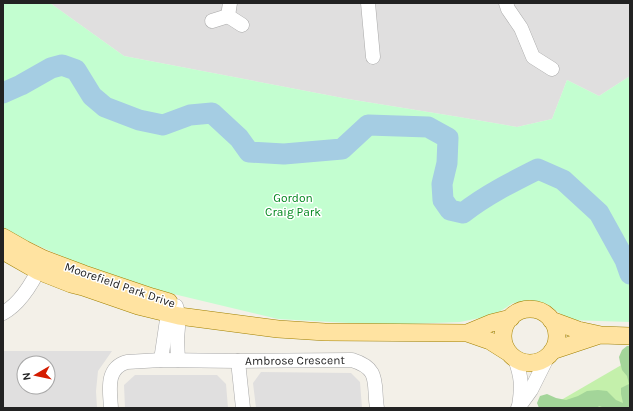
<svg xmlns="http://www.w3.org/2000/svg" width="633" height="411" font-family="Karla,sans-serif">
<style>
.residential{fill:#e0dfdf;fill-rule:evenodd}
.grass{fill:#c4f0ab}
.forest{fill:#a3d599}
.park{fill:#c3fed0}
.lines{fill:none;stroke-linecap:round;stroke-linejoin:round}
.river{stroke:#a5cde3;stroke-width:21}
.minor-casing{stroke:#a9a9a9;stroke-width:15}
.major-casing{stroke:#a08000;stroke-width:18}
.minor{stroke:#fff;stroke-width:14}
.major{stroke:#ffe3a1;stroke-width:17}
.labels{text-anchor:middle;stroke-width:3;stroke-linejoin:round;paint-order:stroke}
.park-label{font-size:12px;fill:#03881f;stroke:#fff}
.street-label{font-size:12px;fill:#222;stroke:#fff}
</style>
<rect width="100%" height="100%" fill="#f3f0e8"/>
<path class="residential" d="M 50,3 L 630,3 L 630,76 L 599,96 L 567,80 L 552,119 L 517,127 L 459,117 L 348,99 L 124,56 Z
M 3,351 L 112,351 L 98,371 L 96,391 L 97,408 L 3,408 ZM 24,363 L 48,363 L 48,387 L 24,387 Z
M 261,372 L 351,373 L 360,382 L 362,408 L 256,408 L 253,383 Z
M 135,375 L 217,375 L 226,384 L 228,408 L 125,408 L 124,385 Z"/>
<path class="grass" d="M 630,360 L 630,408 L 554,408 L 556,403 Z"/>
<path class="forest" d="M 627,346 L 630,346 L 630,408 L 605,408 L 599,406 L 597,408 L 539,408 L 537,403 L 540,396 L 547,394 L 556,398 L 566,400 L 578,396 L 587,391 L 598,390 L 607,391 L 616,400 L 623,403 L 621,394 L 621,388 L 629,384 L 627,376 L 622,370 L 620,362 L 619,357 L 622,350 Z"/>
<path class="park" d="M 3,3 L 50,3 L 124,56 L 348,99 L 459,117 L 517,127 L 552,119 L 567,80 L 599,96 L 630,76 L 630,322 L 569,320 L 547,304 L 531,302 L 513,303 L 494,315 L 460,322 L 384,325 L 278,319 L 115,280 L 3,230 Z"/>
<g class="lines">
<path class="river" d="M 3,93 L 21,85 L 51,68 L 62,65 L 76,70 L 92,96 L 105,107 L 139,120 L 163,125 L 190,115 L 212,113 L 239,138 L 249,152 L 284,154 L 342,149 L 368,125 L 428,127 L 448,138 L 447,163 L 442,184 L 443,200 L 450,210 L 463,213 C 486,195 512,182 538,169 L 563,180 L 599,213 L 625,260 L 630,274"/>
<g class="minor-casing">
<g id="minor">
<path d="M 230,3 L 228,16 L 242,25"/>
<path d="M 368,3 L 373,57"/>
<path d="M 506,3 L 508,9 L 521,28 L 533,57 L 552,69"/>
<path d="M 212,21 L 228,16"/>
<path d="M 176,306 L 179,316 L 177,339 L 178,360"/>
<path d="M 3,313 C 20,304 34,280 42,263"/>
<path d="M 515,359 C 522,378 522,387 519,406"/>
<path d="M 161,360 L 168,313 L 174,306"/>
<path d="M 238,361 L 243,408"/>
<path id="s1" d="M 111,408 C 110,391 105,368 127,362 L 161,360 L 238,361 L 352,360 C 381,369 373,383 377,408"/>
<path d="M 518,408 L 531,390 L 548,356"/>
</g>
</g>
<g class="major-casing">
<path id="major" d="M 3,237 L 24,249 L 44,259 L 84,274 L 152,297 L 169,302
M 3,251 L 38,271 L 71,284 L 83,287 L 138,306 L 179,316 L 278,329 L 325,332 L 467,333 L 490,341 L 509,353
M503 336a27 27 0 1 1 54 0a27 27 0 1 1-54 0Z
M 551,320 L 578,330 L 601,335 L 630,336
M 467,333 L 491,323 L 511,318
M 552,351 L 600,335"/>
</g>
<use href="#minor" class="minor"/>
<use href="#major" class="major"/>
</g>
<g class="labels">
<g class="park-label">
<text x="293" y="202">Gordon<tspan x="293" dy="14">Craig Park</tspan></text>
</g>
<g class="street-label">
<text transform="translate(120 285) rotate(19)" y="4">Moorefield Park Drive</text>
<text dy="4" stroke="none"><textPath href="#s1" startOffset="222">Ambrose Crescent</textPath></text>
</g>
</g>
<rect width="633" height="411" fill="none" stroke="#222222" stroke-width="8"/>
<g transform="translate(36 375) rotate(261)"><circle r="19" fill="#ffffff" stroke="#a7a7a7"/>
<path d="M0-3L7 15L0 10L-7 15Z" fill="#d41c00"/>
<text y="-6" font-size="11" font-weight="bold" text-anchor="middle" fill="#222222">N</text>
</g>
</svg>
